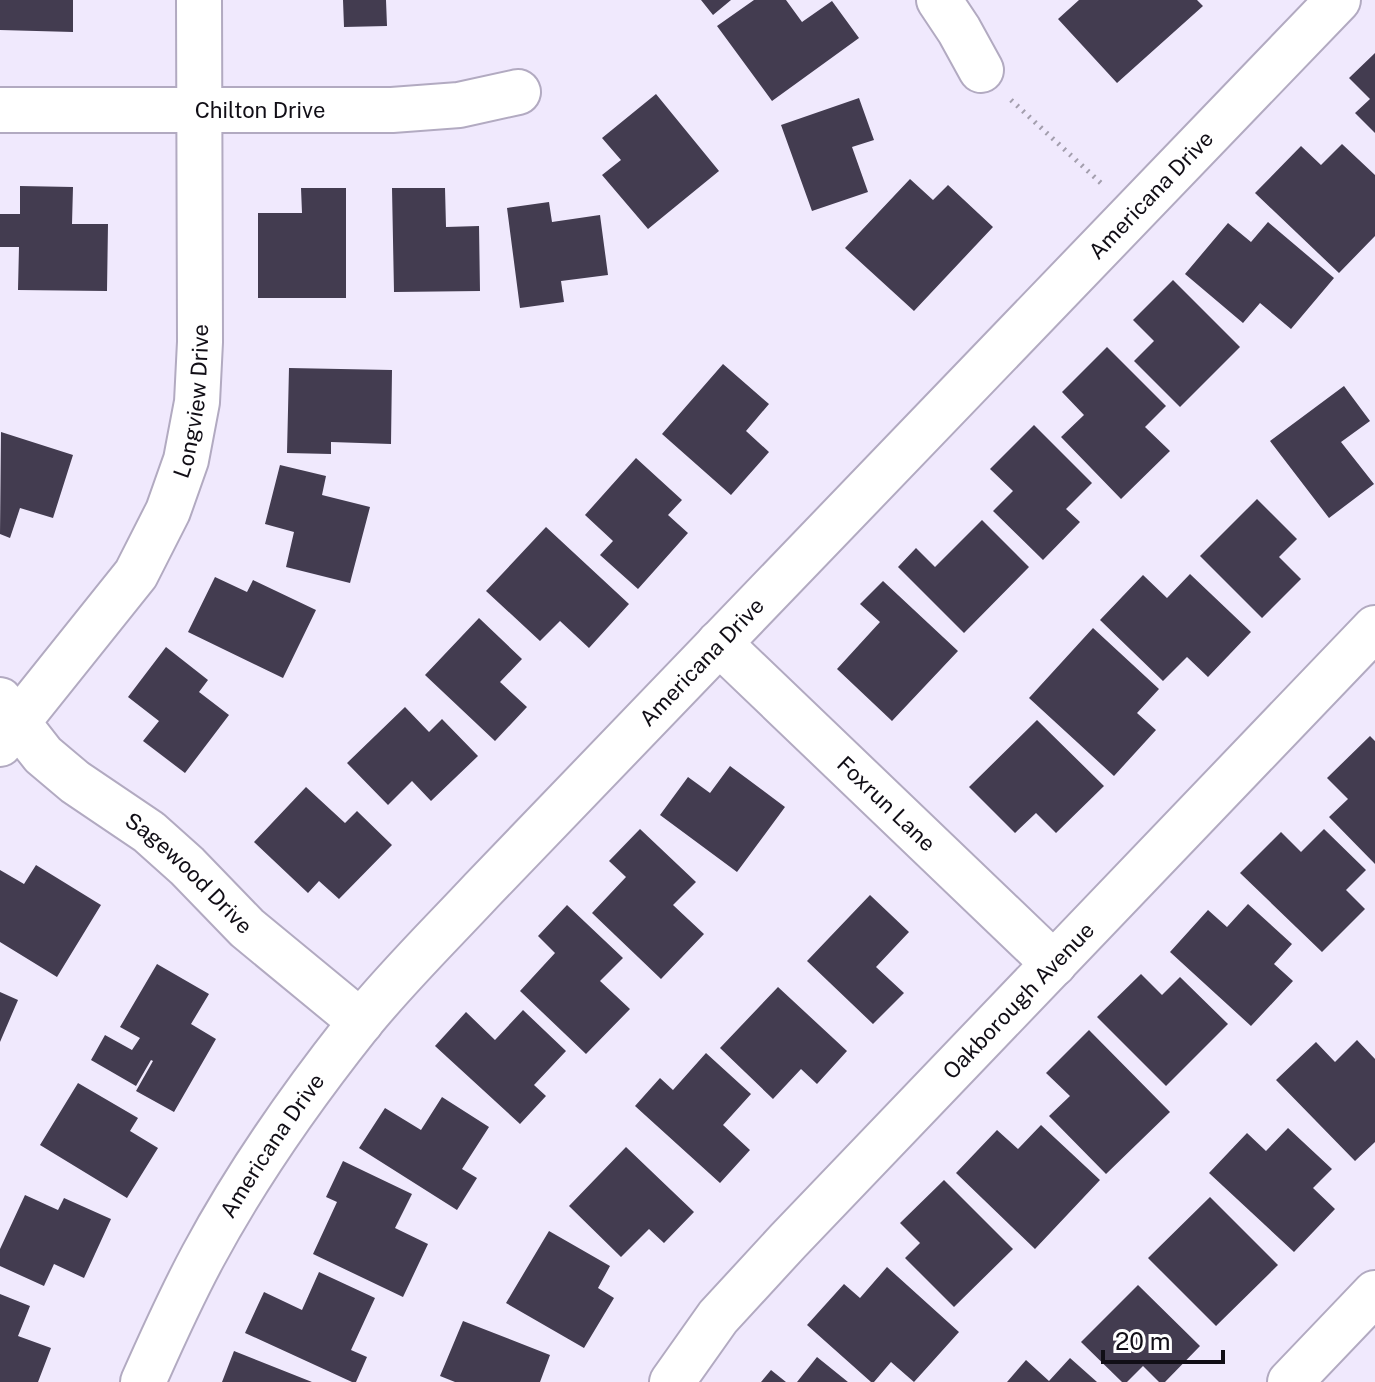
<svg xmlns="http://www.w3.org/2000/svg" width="1375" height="1382" font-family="'Public Sans',sans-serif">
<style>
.building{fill:#433c50}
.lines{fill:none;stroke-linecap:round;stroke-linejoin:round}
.minor-casing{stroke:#b2aac1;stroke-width:48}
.path{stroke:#a39ead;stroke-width:5;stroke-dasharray:2 6;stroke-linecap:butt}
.minor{stroke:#fff;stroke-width:44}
.labels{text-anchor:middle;stroke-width:8;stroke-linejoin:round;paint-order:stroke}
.street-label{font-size:22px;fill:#110e16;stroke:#fff}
</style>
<rect width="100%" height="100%" fill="#f0e9fd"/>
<path class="building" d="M 0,0 L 73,0 L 73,32 L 0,30 Z
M 343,0 L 386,0 L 387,26 L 344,27 Z
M 701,0 L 731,0 L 713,15 Z
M 754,0 L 786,0 L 802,22 L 832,1 L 859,38 L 772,101 L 717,26 Z
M 1079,0 L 1197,0 L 1203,6 L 1117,83 L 1058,19 Z
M 1375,53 L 1375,133 L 1355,113 L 1370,99 L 1349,78 Z
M 656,94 L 719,171 L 648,229 L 602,175 L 621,160 L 602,138 Z
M 859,98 L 874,140 L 852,147 L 868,192 L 812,211 L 781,125 Z
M 1342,144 L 1375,175 L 1375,236 L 1339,273 L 1255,193 L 1301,146 L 1321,165 Z
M 910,179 L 933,200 L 948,185 L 993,227 L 914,311 L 845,248 Z
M 20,186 L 73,187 L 72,224 L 108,224 L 107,291 L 18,290 L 19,247 L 0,247 L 0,214 L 20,214 Z
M 301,188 L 346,188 L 346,298 L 258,298 L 258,213 L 302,213 Z
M 392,188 L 445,188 L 446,227 L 479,226 L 480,291 L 394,292 Z
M 549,202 L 552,222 L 600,215 L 608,275 L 561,281 L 564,302 L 520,308 L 507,208 Z
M 1268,222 L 1334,278 L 1291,329 L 1260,303 L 1243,323 L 1185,274 L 1228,223 L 1251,242 Z
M 1173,280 L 1240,347 L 1180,407 L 1134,361 L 1154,341 L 1133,320 Z
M 1107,347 L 1166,406 L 1145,427 L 1170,451 L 1121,499 L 1061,437 L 1084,415 L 1062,392 Z
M 723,364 L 769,404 L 746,431 L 769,452 L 731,495 L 662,434 Z
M 289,368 L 392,370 L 391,444 L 331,442 L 331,454 L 287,453 Z
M 1344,386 L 1370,421 L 1341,442 L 1374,484 L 1329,518 L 1270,441 Z
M 1034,425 L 1092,483 L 1066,509 L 1080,522 L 1043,560 L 993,511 L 1013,491 L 990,469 Z
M 1,432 L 73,455 L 53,518 L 20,508 L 10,538 L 0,534 Z
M 636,458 L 682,500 L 668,515 L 688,533 L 638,589 L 600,555 L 613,541 L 585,515 Z
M 280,465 L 326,476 L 322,495 L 370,507 L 350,583 L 286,567 L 294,532 L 265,524 Z
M 1257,499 L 1297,539 L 1279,557 L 1301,579 L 1262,618 L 1200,556 Z
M 982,520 L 1029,567 L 964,633 L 898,567 L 916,548 L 935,567 Z
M 546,527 L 629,604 L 589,648 L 560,621 L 540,641 L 486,591 Z
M 1190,574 L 1251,632 L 1208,677 L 1187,657 L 1163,681 L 1100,620 L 1143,575 L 1167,598 Z
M 215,577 L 247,592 L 253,580 L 316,610 L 283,678 L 188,632 Z
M 883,581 L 958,651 L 892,721 L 837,669 L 880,622 L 860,604 Z
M 479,618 L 522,659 L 500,682 L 527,707 L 495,741 L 425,675 Z
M 1093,628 L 1159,689 L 1137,713 L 1156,730 L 1114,776 L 1029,698 Z
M 166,647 L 208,680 L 199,692 L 229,715 L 185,773 L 143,741 L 159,721 L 128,697 Z
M 405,707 L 429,732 L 442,719 L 478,756 L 431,801 L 412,781 L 388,805 L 347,763 Z
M 1037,720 L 1104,786 L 1056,833 L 1036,813 L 1015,833 L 969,787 Z
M 1370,736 L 1375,741 L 1375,864 L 1329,817 L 1348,799 L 1327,778 Z
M 730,766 L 785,807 L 737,872 L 660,815 L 688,777 L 710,793 Z
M 306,787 L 345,823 L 357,811 L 392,845 L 339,899 L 319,881 L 308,893 L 254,842 Z
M 640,829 L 696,882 L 673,905 L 704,934 L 661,979 L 592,913 L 626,877 L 609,861 Z
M 1324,829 L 1366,870 L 1346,890 L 1365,909 L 1322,952 L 1240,873 L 1281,832 L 1301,852 Z
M 36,865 L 101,905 L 57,977 L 0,942 L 0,870 L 24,884 Z
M 870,895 L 909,932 L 876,967 L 904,993 L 873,1024 L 807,961 Z
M 1248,904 L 1292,944 L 1274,964 L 1293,981 L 1251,1026 L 1170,952 L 1208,910 L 1227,927 Z
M 567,905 L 623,958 L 600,981 L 630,1009 L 586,1054 L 520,991 L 555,953 L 538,936 Z
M 157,964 L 209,994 L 191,1024 L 216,1039 L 174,1112 L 136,1091 L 153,1061 L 151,1060 L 136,1086 L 91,1060 L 105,1035 L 132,1050 L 140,1038 L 120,1027 Z
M 1141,974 L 1162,995 L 1180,977 L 1228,1024 L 1166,1086 L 1097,1017 Z
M 778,987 L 847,1051 L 817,1084 L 801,1069 L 773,1099 L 720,1048 Z
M 0,992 L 18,1000 L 0,1042 Z
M 523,1010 L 566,1051 L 534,1085 L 546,1096 L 520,1124 L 435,1046 L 466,1012 L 495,1040 Z
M 1089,1030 L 1170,1112 L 1106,1174 L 1049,1116 L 1070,1096 L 1046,1073 Z
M 1357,1040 L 1375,1059 L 1375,1142 L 1355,1161 L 1276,1080 L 1316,1042 L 1335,1062 Z
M 706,1053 L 751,1094 L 723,1125 L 750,1150 L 720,1183 L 635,1106 L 660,1078 L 673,1090 Z
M 78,1083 L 138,1118 L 130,1131 L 158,1148 L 127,1198 L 40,1145 Z
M 442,1097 L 489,1127 L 462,1169 L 477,1178 L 457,1210 L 359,1148 L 385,1108 L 421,1130 Z
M 1041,1125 L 1100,1180 L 1035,1249 L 956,1173 L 997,1130 L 1018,1149 Z
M 1288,1128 L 1332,1169 L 1313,1188 L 1335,1209 L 1294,1252 L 1209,1173 L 1247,1133 L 1266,1151 Z
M 626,1147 L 694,1212 L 664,1243 L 649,1229 L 621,1257 L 569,1206 Z
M 343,1161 L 412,1194 L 395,1228 L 428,1244 L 403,1297 L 313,1254 L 337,1202 L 326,1197 Z
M 944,1180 L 1013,1249 L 954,1307 L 905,1258 L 920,1243 L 900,1223 Z
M 25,1195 L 58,1210 L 64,1198 L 111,1219 L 84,1278 L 54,1264 L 44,1286 L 0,1266 L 0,1249 Z
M 1210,1197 L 1278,1265 L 1216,1326 L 1148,1258 Z
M 549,1231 L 610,1266 L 598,1288 L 614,1298 L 584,1348 L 506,1303 Z
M 887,1267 L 959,1332 L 914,1382 L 891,1362 L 874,1382 L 871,1382 L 807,1325 L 844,1284 L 860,1298 Z
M 319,1272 L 375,1298 L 351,1350 L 367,1357 L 356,1382 L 352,1382 L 245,1333 L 264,1292 L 302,1310 Z
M 1138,1285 L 1200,1346 L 1165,1382 L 1159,1382 L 1143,1366 L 1127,1382 L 1122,1382 L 1081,1342 Z
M 0,1294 L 30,1306 L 18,1336 L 51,1348 L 38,1382 L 0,1382 Z
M 463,1321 L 550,1355 L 540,1382 L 455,1382 L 440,1376 Z
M 234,1351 L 312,1382 L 222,1382 Z
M 817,1357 L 848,1382 L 797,1382 Z
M 1070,1358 L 1097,1382 L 1007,1382 L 1026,1360 L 1049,1381 Z
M 771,1370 L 786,1382 L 761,1382 Z"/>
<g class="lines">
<g class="minor-casing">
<g id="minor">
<path d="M 939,0 L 959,30 L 981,70"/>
<path id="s1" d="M 0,110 L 392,110 L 459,105 L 518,92"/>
<path id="s2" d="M 719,643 L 1054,964"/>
<path id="s3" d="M 0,700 L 43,755 L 75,782 L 149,832 L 187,866 L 247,928 L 361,1022"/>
<path id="s4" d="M 0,744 L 136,574 L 168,511 L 186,460 L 197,402 L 200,342 L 199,0"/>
<path id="s5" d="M 143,1382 C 162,1339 181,1297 203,1256 C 247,1174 301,1097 359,1024 C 397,977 441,934 482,890 L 1338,0"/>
<path id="s6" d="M 672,1382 L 718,1317 L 788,1241 L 1375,628"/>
<path d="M 1290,1382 L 1375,1293"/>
</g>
</g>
<path class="path" d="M 1011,100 L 1103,185"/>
<use href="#minor" class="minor"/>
</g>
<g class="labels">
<g class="street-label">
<text dy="8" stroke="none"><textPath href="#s1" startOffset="260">Chilton Drive</textPath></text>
<text dy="8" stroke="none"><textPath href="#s5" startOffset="1566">Americana Drive</textPath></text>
<text dy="8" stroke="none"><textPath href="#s4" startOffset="402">Longview Drive</textPath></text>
<text dy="8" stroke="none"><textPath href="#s5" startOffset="918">Americana Drive</textPath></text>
<text dy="8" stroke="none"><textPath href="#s2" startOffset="232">Foxrun Lane</textPath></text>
<text dy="8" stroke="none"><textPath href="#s3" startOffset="258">Sagewood Drive</textPath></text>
<text dy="8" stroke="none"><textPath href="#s6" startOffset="516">Oakborough Avenue</textPath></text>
<text dy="8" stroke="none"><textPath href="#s5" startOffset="270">Americana Drive</textPath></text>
</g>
</g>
<path d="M1103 1350v12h120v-12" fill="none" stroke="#110e16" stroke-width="4"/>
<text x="1115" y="1350" font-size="24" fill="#110e16" stroke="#ffffff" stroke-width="6" paint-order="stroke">20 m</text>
</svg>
